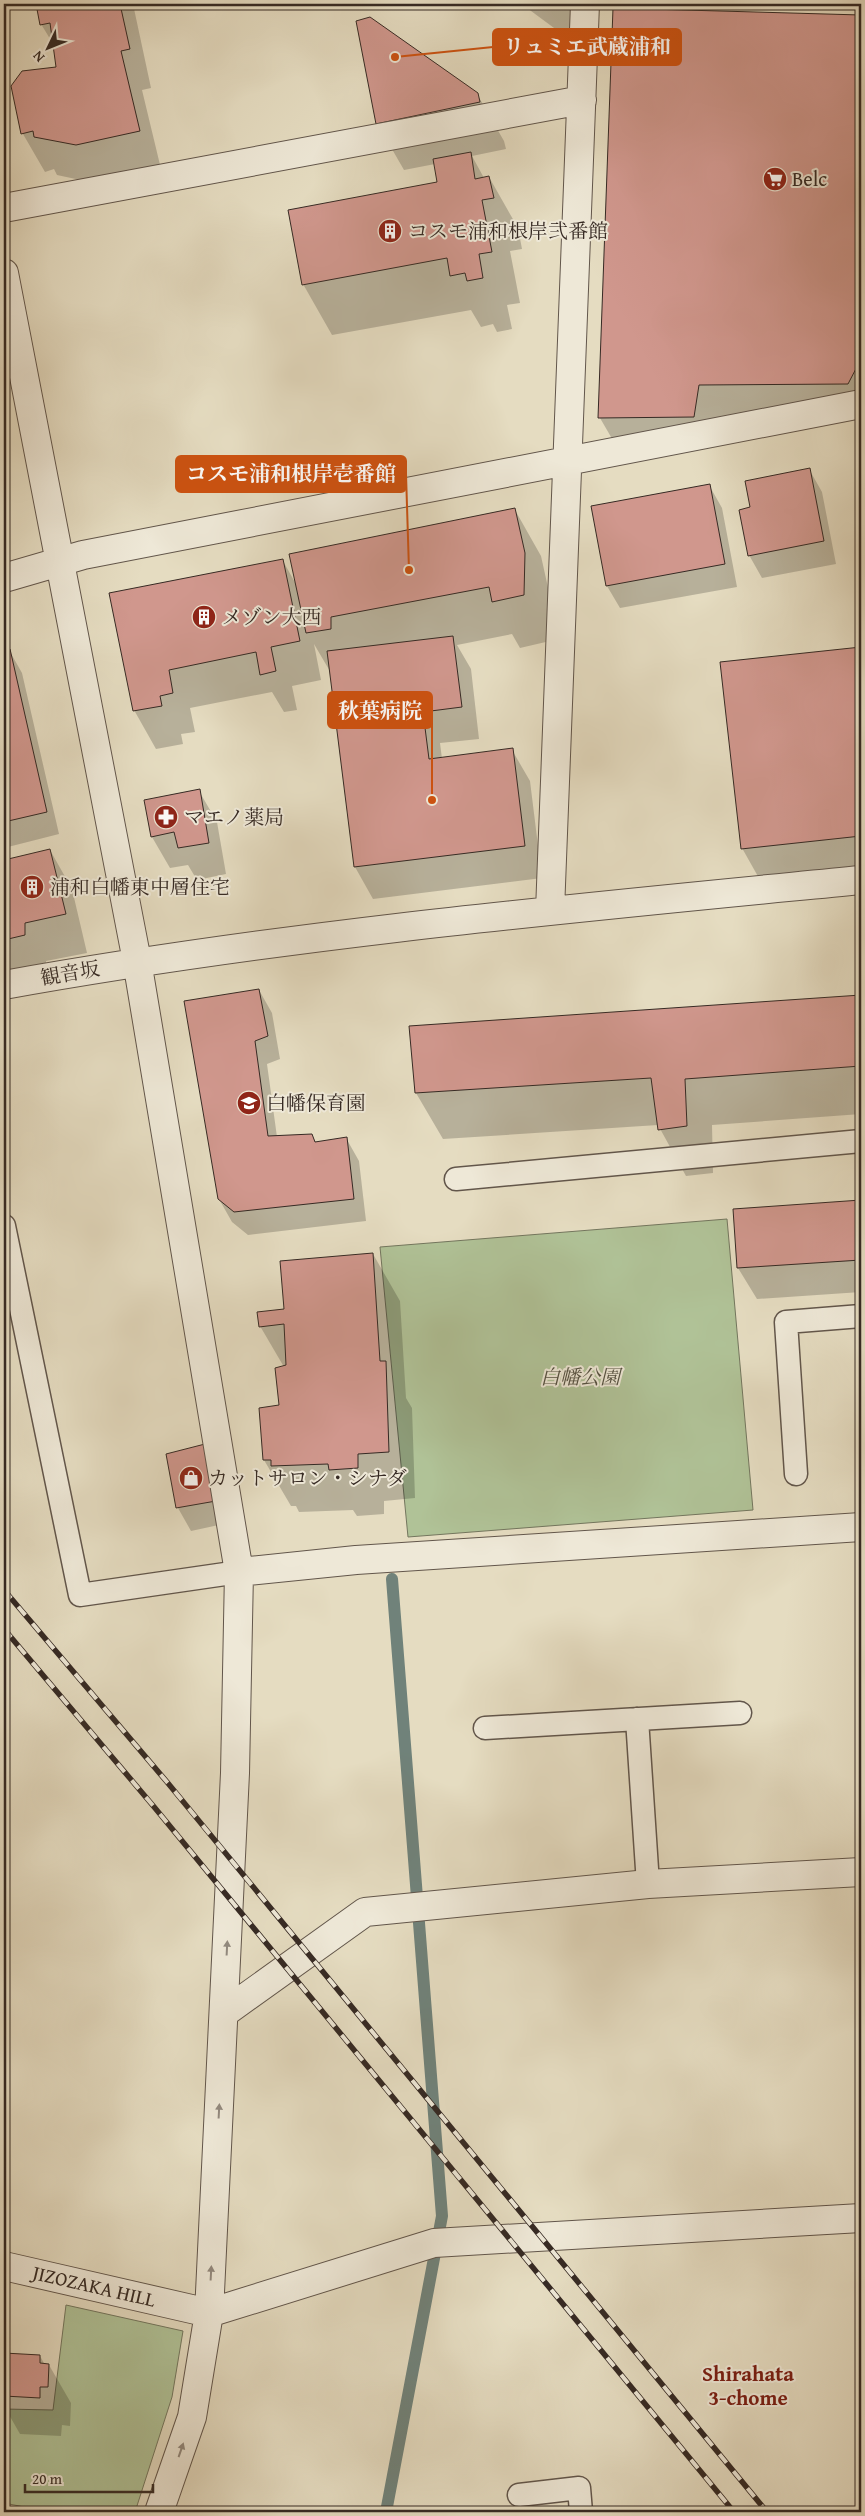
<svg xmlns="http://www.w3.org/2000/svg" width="865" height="2516" font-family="'Gentium Book Plus','Noto Serif JP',serif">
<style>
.green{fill:#b0c297;stroke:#73765e}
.shadow{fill:#0003}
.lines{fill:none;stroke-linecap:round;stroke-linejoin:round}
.stream{stroke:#70827a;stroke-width:12}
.building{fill:#d0978d;stroke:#362a24}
.lane-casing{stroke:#62564b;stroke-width:25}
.street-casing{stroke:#62564b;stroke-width:30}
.lane{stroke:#eee8d7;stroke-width:22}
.street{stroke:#eee8d7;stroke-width:28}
.rail-casing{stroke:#362a24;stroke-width:5.5}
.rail{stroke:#eee8d7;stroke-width:4;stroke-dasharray:11;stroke-linecap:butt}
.oneway{fill:#92897e}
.labels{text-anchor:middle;stroke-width:4;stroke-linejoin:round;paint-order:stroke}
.poi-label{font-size:20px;fill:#362a24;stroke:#eee8d7;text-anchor:start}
.street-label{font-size:20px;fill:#362a24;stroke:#eee8d7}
.park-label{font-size:20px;font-style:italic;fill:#545041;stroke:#eee8d7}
.neighbourhood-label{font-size:21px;font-weight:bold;fill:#7a1f14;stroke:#eee8d7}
.leader{fill:none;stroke:#cd5210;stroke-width:2}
.callout-dot{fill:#cd5210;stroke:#eee8d7;stroke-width:2}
.callout{fill:#cd5210;stroke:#cd5210;stroke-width:2}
.callout-label{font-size:21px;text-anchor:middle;font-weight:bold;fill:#fff}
</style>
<rect width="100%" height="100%" fill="#e5dcc1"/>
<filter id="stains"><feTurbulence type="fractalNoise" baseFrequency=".004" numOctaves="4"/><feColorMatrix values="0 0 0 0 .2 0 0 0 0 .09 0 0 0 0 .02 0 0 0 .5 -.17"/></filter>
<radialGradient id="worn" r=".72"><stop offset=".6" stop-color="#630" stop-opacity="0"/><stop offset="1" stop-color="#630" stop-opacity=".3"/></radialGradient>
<path class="green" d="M 727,1219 L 753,1510 L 408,1537 L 380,1247 Z
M 66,2305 L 183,2331 L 172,2397 L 135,2512 L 50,2512 L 4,2503 L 4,2409 L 53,2410 Z"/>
<path class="shadow" d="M 37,4 L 133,4 L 151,88 L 142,90 L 161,169 L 99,184 L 57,175 L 54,169 L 45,172 L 23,134 L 13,87 L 57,68 L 55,47 L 41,24 Z
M 525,4 L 586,4 L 573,42 L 527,8 Z
M 614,10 L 861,16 L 861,416 L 717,417 L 712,448 L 618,449 L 600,418 Z
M 477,94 L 504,141 L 506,149 L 472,156 L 484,178 L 489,177 L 518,228 L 522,249 L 510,251 L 520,303 L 507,305 L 512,329 L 497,332 L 493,324 L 481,327 L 471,310 L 332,335 L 303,284 L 439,183 L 435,164 L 404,170 L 377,123 Z
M 809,469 L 822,492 L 836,564 L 762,578 L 749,555 L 752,508 Z
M 709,485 L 722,508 L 737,587 L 620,608 L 607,586 Z
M 515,510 L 541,556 L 551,601 L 550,641 L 520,648 L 512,634 L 457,645 L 471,669 L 479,739 L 440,743 L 442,759 L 512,750 L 530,781 L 542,878 L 373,899 L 355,867 L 331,673 L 314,644 L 321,680 L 292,686 L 297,710 L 284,712 L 272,692 L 190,708 L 195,732 L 181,734 L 183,744 L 156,749 L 134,710 L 111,594 L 283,561 L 297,586 Z
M 861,648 L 861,869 L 760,880 L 742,848 L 722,663 Z
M 9,650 L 22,673 L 59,834 L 4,848 L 4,651 Z
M 199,791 L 217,822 L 226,874 L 197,880 L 188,865 L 170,868 L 152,837 Z
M 50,850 L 72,889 L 87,953 L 46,961 L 46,974 L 4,975 L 4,861 Z
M 259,990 L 272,1013 L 280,1059 L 267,1064 L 277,1137 L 312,1135 L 316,1143 L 346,1138 L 359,1161 L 366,1221 L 248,1235 L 232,1222 L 219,1199 Z
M 861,997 L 861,1114 L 712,1125 L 713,1173 L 686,1176 L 658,1125 L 443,1139 L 416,1093 L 410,1027 Z
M 861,1201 L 861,1292 L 757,1299 L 738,1268 L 734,1210 Z
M 373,1254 L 400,1301 L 406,1398 L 412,1408 L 415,1498 L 384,1501 L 384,1514 L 357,1516 L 353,1510 L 299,1512 L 296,1506 L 291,1506 L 264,1460 L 281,1406 L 284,1367 L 260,1326 Z
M 205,1446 L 228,1523 L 191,1531 L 178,1508 L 168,1455 Z
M 4,2355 L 40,2356 L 45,2365 L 49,2365 L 71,2403 L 70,2426 L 62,2425 L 61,2436 L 20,2434 L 4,2406 Z"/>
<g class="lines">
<path class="stream" d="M 386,2512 L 442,2216 L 392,1579"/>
</g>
<path class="building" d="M 36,4 L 120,4 L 130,49 L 121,51 L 140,131 L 76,145 L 34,137 L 33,131 L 21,134 L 11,86 L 22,71 L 56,67 L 50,23 L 40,25 Z
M 613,8 L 861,15 L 861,359 L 848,384 L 699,385 L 694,417 L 598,418 Z
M 370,17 L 478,93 L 480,102 L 376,124 L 356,21 Z
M 471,152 L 475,179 L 489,176 L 494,198 L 482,200 L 492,252 L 479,254 L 483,278 L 467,281 L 465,273 L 450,276 L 447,258 L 302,285 L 288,210 L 437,182 L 433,159 Z
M 810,468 L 824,541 L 748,556 L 739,510 L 750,507 L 745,481 Z
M 710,484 L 725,564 L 606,586 L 591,506 Z
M 515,508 L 525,553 L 524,595 L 492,602 L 489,587 L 331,617 L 331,629 L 306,633 L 289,554 Z
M 283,559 L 300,641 L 271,647 L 276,671 L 260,675 L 256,652 L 169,670 L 173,693 L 160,696 L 162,706 L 133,711 L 109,593 Z
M 453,636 L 462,707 L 423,712 L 429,759 L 513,748 L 525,846 L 354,867 L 327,651 Z
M 861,647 L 861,836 L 741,849 L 720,662 Z
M 10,649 L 47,812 L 4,822 L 4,650 Z
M 200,789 L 209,843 L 178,848 L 174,832 L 151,837 L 144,800 Z
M 50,849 L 66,914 L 25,923 L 25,935 L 4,940 L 4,860 Z
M 259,989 L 268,1036 L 255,1041 L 268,1136 L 312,1134 L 315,1142 L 347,1137 L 354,1199 L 234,1212 L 218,1199 L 184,1001 Z
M 861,995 L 861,1066 L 685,1079 L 687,1126 L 658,1130 L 651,1078 L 415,1093 L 409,1026 Z
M 861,1200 L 861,1260 L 737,1268 L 733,1209 Z
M 373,1253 L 380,1361 L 386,1361 L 389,1452 L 358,1454 L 358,1468 L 329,1470 L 328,1464 L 271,1466 L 271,1460 L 263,1460 L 259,1408 L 279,1405 L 275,1368 L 286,1365 L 284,1324 L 259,1327 L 257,1312 L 284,1309 L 280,1261 Z
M 205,1444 L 216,1501 L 176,1508 L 166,1454 Z
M 4,2353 L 40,2355 L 40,2363 L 49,2364 L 48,2387 L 40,2387 L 40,2398 L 4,2396 Z"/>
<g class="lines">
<g class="lane-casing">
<path id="lane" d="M 456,1179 L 861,1141
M 4,1226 L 80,1595 L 239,1572
M 796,1474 L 786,1322 L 861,1316
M 637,1719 L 648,1884
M 485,1728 L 740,1713
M 519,2495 L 579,2488 L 581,2512"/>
</g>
<g class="street-casing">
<path id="street" d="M 4,208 L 582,100
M 4,273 L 137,961 L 239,1572 L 235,1773 L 209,2313 L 192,2417 L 159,2512
M 4,578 L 83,555 L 861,404
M 550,911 L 585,4
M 4,985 C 287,934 575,908 861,880
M 239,1572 L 356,1560 L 861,1527
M 224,2013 L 365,1912 L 648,1884 L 861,1872
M 4,2266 L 209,2313 L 434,2243 L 861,2218"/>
</g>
<use href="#lane" class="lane"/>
<use href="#street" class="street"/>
<g class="rail-casing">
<path id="rail" d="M 4,1590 L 167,1782 L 767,2512
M 4,1629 L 155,1808 L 734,2512"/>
</g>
<use href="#rail" class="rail"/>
</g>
<defs><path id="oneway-solid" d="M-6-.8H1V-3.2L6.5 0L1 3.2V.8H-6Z" transform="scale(1.25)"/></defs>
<g class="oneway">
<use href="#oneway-solid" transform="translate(227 1948) rotate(-87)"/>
<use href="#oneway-solid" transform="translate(219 2111) rotate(-87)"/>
<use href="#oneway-solid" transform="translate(211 2273) rotate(-87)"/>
<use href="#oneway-solid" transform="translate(181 2450) rotate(-71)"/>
</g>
<defs>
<g id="supermarket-disc" transform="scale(1.25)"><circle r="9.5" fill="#8f2418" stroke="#eee8d7"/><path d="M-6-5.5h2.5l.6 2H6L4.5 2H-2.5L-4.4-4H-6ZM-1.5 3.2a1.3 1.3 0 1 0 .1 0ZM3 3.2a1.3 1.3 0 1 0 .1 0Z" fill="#fff"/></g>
<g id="building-disc" transform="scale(1.25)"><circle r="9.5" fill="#8f2418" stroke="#eee8d7"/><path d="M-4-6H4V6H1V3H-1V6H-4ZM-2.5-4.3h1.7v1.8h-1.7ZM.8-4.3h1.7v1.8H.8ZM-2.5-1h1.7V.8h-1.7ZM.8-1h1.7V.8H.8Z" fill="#fff"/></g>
<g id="pharmacy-disc" transform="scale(1.25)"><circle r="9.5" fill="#8f2418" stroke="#eee8d7"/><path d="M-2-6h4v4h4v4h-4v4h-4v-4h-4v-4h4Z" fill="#fff"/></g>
<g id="school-disc" transform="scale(1.25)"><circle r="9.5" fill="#8f2418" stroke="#eee8d7"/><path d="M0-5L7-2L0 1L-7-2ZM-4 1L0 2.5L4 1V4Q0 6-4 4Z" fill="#fff"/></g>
<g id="shop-disc" transform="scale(1.25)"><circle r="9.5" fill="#8f2418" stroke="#eee8d7"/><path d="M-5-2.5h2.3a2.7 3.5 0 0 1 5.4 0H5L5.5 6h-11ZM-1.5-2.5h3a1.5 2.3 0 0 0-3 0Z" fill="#fff"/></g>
</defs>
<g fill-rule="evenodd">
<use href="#supermarket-disc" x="775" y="179"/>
<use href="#building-disc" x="390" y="231"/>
<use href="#building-disc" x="204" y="617"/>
<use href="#pharmacy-disc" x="166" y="817"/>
<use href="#building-disc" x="32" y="887"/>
<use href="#school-disc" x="249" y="1103"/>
<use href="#shop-disc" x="191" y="1478"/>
</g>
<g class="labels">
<g class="poi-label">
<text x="792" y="186">Belc</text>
<text x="408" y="238">コスモ浦和根岸弐番館</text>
<text x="222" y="624">メゾン大西</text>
<text x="184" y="824">マエノ薬局</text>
<text x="50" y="894">浦和白幡東中層住宅</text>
<text x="266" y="1110">白幡保育園</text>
<text x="208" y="1485">カットサロン・シナダ</text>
</g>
<g class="street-label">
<text transform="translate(70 973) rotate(-10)" y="7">観音坂</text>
<text transform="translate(94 2286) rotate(13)" y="7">JIZOZAKA HILL</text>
</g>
<g class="park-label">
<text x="580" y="1384">白幡公園</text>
</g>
<g class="neighbourhood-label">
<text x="748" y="2381">Shirahata<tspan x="748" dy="24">3-chome</tspan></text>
</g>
</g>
<path class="leader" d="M395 57L493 47M409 570L406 474M432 800L432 710"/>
<g class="callout-dot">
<circle cx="395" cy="57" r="5"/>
<circle cx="409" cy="570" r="5"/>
<circle cx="432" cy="800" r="5"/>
</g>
<g class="callout">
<rect x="493" y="29" width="188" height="36" rx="5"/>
<rect x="176" y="456" width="230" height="36" rx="5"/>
<rect x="328" y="692" width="104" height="36" rx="5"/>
</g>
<g class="callout-label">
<text x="587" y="54">リュミエ武蔵浦和</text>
<text x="291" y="481">コスモ浦和根岸壱番館</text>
<text x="380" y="718">秋葉病院</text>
</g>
<rect width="865" height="2516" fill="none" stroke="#e5dcc1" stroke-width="20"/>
<rect x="5" y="5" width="855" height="2506" fill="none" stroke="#362a24" stroke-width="2.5"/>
<rect x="10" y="10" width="845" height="2496" fill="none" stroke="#362a24"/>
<g transform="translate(48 48) rotate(227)" stroke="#eee8d7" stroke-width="4" paint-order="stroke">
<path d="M0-4L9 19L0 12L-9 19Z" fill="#362a24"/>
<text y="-8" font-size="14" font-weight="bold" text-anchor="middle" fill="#362a24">N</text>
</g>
<path d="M25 2484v8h128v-8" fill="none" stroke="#362a24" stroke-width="2.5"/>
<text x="32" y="2484" font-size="15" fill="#362a24" stroke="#eee8d7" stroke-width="4" paint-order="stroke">20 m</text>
<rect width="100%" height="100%" filter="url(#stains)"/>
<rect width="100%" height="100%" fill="url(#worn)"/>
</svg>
